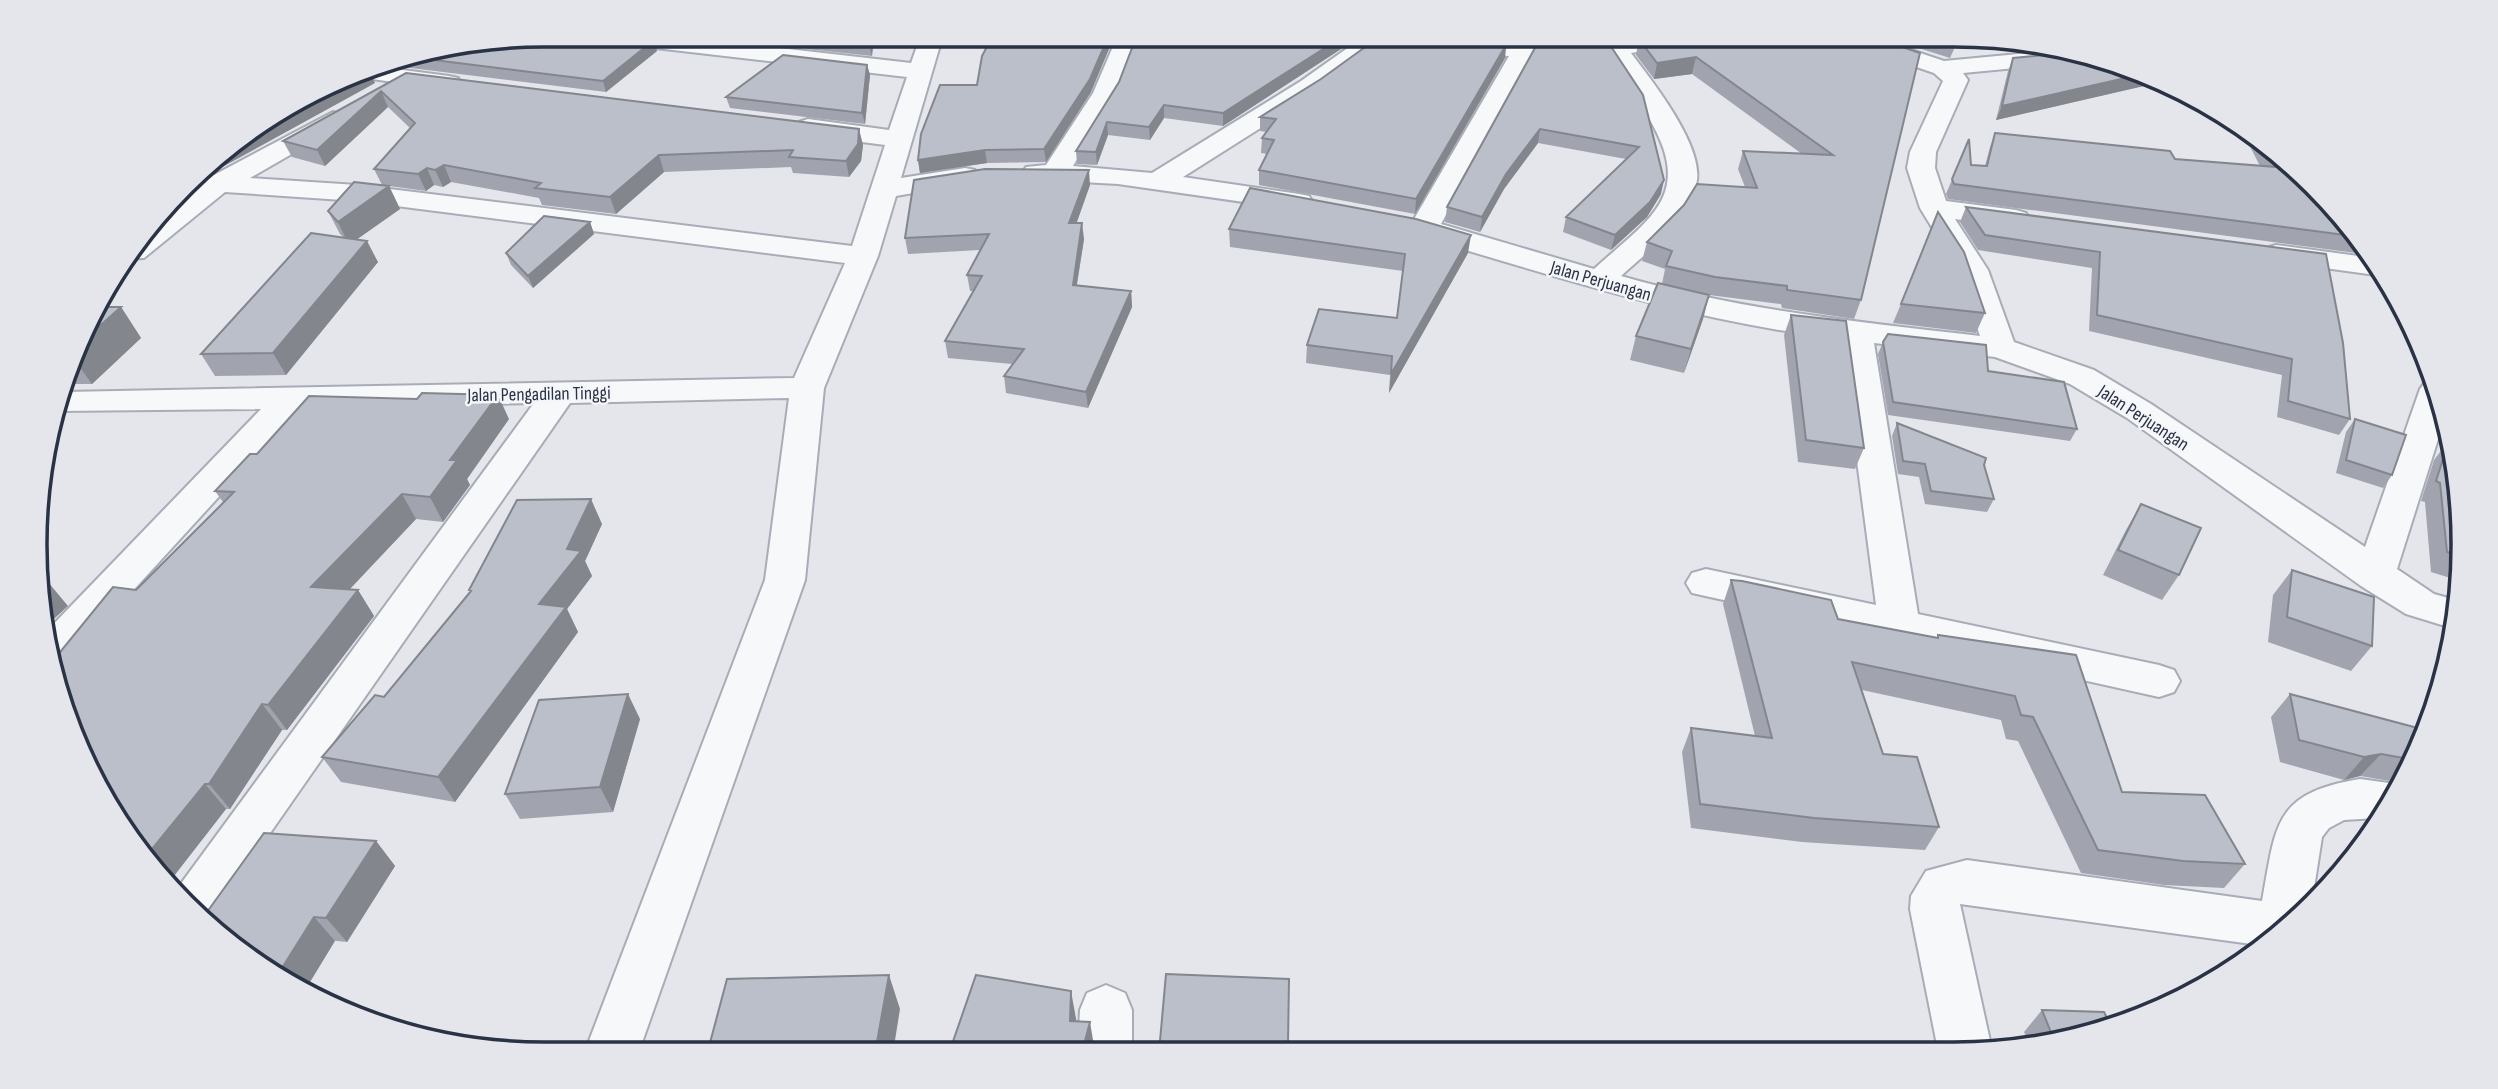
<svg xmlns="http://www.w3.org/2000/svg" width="2498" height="1089" font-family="'Sofia Sans Condensed',sans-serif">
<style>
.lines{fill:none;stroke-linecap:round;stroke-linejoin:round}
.minor-casing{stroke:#a8acb7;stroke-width:4}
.minor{fill:#f7f8fa;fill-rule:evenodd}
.wall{fill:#a1a4ae}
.shaded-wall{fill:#83868d}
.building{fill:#bbbfca;stroke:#83868d;stroke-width:2}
.labels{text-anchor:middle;stroke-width:5;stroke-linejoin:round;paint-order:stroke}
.street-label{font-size:19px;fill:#2a3245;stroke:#f4f6f9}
.rim{fill:none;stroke:#2a3245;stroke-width:3.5}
</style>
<rect width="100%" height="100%" fill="#e4e6ec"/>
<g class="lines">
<g class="minor-casing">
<path id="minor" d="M 629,35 L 664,35 L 911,63 L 921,35 L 943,35 L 901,178 L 965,168 L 975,170 L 979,176 L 975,182 L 965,184 L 896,196 L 878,256 L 824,388 L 805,580 L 638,1054 L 584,1054 L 765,580 L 789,398 L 570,403 L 206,925 L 177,889 L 534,403 L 300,408 L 64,666 L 54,669 L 44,634 L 261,409 L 57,411 L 65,392 L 794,378 L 845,263 L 357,201 L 225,192 L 144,258 L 128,259 L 169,210 L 194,190 L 186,189 L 198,174 L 214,175 L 333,112 L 342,115 L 346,120 L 342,125 L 250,178 L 357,185 L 852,246 L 885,145 L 808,135 L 799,132 L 795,127 L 799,122 L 808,119 L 889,130 L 907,77 L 638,46 L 630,44 L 626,39 Z
M 1118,35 L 1140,35 L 1117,93 L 1073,166 L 1152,173 L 1301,81 L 1349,47 L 1289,43 L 1281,41 L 1278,35 C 1384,35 1490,43 1596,42 L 1591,35 L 1615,35 L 1621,40 L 1657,35 L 1700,35 L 1698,42 L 1631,53 C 1653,82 1702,144 1697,180 C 1692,219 1647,252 1621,276 C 1738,310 1859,322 1980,336 L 1958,270 L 1920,208 L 1907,168 L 1910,152 L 1943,81 L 1934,73 L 1861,48 L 1857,43 L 1861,38 L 1869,36 L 1944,61 L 2049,51 L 2068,54 L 2070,57 L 2066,62 L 2058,64 L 1963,73 L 1968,80 L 1936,152 L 1935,168 L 1946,201 L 2016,210 L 2026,213 L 2030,219 L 2026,225 L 2016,228 L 1955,219 L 1988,270 L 2014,342 L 2094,370 L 2151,404 L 2365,547 L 2420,389 L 2425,382 L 2433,380 L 2446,414 L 2397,569 L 2434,594 L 2459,601 L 2455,629 L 2406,614 L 2361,586 L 2127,418 L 2070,384 L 1995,357 L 1874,343 L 1918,614 L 2159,665 L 2174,670 L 2180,681 L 2174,692 L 2159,697 L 1692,593 L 1686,583 L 1692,573 L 1706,569 L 1876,605 L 1841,339 C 1691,321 1553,276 1409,233 L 1405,227 L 1414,219 L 1509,56 L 1377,48 L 1319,91 L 1183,177 L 1299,194 L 1309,196 L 1313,202 L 1309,208 L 1299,210 L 1118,184 L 1026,179 L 1022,173 L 1026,167 L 1046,165 L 1093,93 ZM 1609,56 C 1624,74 1635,95 1647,115 C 1696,195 1651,217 1594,269 L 1441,224 L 1532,57 Z
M 372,66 L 449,76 L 458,78 L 461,83 L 458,88 L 449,90 L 351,76 Z
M 2276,245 L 2373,258 L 2383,276 L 2266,260 L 2261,254 L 2266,248 Z
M 2360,779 L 2396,784 L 2377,818 L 2344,820 L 2329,828 L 2322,837 L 2312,901 L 2266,946 L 1960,904 L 1992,1050 L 1938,1050 L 1910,909 L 1911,896 L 1926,871 L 1967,860 L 2262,901 C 2276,825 2273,793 2360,779 Z
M 1106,985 L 1125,993 L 1132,1010 L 1132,1052 L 1078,1052 L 1080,1010 L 1087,993 Z"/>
</g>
<use href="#minor" class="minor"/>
</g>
<path class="wall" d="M 544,35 L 657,51 L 606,92 L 378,64 L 378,63 Z
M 874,35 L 872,56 L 807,49 L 805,38 Z
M 1433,35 L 1592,35 L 1591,39 L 1524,40 Z
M 1867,35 L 1861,300 L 1854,319 L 1782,308 L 1781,304 L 1709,295 L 1703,319 L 1684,373 L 1630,360 L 1636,336 L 1662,284 L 1665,269 L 1642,261 L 1647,242 L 1745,187 L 1738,169 L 1743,151 L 1802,154 L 1692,74 L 1654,79 L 1636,55 L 1639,39 Z
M 1877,35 L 1954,35 L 1960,36 L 1950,58 Z
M 1506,45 L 1505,58 L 1415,214 L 1259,185 L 1259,170 L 1267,154 L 1261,153 L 1262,138 L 1266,132 L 1260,131 L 1260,117 L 1321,79 Z
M 1610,45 L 1661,194 L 1647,217 L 1611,250 L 1563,232 L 1566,217 L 1626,159 L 1538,143 L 1504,189 L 1480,232 L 1445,222 L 1447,207 Z
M 1341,49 L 1223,126 L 1164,118 L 1150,140 L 1108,135 L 1097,165 L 1077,164 L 1076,151 L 1119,82 Z
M 2013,58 L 2118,62 L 2161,82 L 1996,120 L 2008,71 Z
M 867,65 L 870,75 L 865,124 L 730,108 L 726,97 Z
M 406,73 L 863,145 L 861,161 L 849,177 L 793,173 L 791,167 L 664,172 L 616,214 L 542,205 L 539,198 L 451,182 L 443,187 L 434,185 L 426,191 L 382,185 L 374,169 L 410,128 L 388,107 L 325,166 L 292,157 L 283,141 Z
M 375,83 L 213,172 L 200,171 L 209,161 Z
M 1091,92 L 1046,162 L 987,163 L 920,173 L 918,160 Z
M 2239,125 L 2290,162 L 2358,235 L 2371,255 L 1948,199 L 1946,194 L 1969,139 L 1971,165 L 1985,166 L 1990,147 L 1995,133 L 2175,159 L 2260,166 Z
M 1090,185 L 1076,223 L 1084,239 L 1077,285 L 1131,291 L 1132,307 L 1088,408 L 1006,393 L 1004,376 L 1012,364 L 948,358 L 945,341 L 974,291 L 970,291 L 967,275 L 980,250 L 908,254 L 905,238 Z
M 389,186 L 400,209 L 357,239 L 378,262 L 286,375 L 215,376 L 201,354 L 343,237 L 340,234 L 328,211 Z
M 1966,207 L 2326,254 L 2350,419 L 2339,435 L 2277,417 L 2282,375 L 2089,331 L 2092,268 L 1978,250 L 1960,222 Z
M 590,222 L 594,234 L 533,288 L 511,265 L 506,253 Z
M 1229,229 L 1468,253 L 1389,393 L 1390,375 L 1306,363 L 1307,345 L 1397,318 L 1403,271 L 1230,247 Z
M 1901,304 L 1985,313 L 1976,333 L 1893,323 Z
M 97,307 L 121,307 L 141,338 L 92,384 L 68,384 Z
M 1791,315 L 1864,448 L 1855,469 L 1798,462 L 1784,335 Z
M 1883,342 L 2077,429 L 2070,441 L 1888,415 L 1878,354 Z
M 509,419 L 467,479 L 470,485 L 443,522 L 416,519 L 349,590 L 358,590 L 374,616 L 287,730 L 282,730 L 230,809 L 226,809 L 170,881 L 136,590 L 223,502 L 215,491 L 257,454 Z
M 2355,419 L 2392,475 L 2383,488 L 2336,473 L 2346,432 Z
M 1897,423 L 1984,465 L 1994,499 L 1987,512 L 1925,504 L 1919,477 L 1898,474 L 1892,436 Z
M 2449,440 L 2462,512 L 2460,581 L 2431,572 L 2425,502 L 2421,501 L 2434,460 Z
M 2141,504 L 2179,575 L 2162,600 L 2103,575 L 2126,530 Z
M 602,524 L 585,561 L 592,576 L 567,609 L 578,632 L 455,802 L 341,782 L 322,757 L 384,697 L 470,592 L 469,590 Z
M 2292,570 L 2372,646 L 2351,671 L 2268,642 L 2273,595 Z
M 1731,580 L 1838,619 L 1937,638 L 1938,635 L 2076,655 L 2122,792 L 2245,864 L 2224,888 L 2164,885 L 2081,873 L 2018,741 L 2006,739 L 2001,720 L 1862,690 L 1883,754 L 1939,827 L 1925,850 L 1802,842 L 1691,828 L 1682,752 L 1691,728 L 1755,736 L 1723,604 Z
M 2290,694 L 2425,730 L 2396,782 L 2360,776 L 2344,780 L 2280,762 L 2271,717 Z
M 640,719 L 613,812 L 520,819 L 505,794 Z
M 376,841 L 395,866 L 347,942 L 209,928 Z
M 2042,1010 L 2110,1024 L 2112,1025 L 2031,1047 L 2024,1032 Z"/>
<path class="shaded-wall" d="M 871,35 L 874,35 L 872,56 L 869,45 Z
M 1109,35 L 1115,35 L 1091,92 L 1046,162 L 1044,149 Z
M 1622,35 L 1643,35 L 1622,37 Z
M 1342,37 L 1341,49 L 1223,126 L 1223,113 Z
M 654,40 L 657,51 L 606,92 L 603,81 Z
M 1506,45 L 1505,58 L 1415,214 L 1416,199 Z
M 2015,45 L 2040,49 L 2012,52 Z
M 1696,57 L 1692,74 L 1654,79 L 1657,63 Z
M 867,65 L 870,75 L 865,124 L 862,113 Z
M 368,68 L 375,83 L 213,172 L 208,162 L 209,161 L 259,125 Z
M 2143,74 L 2161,82 L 1996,120 L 2002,106 Z
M 381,91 L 388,107 L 325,166 L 317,150 Z
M 1164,105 L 1164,118 L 1150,140 L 1149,127 Z
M 1107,122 L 1108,135 L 1097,165 L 1096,152 Z
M 859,129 L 863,145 L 861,161 L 849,177 L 846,161 Z
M 1540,129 L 1538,143 L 1504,189 L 1480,232 L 1482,217 L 1506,174 Z
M 985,150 L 987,163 L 920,173 L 918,160 Z
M 659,155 L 664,172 L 616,214 L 610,197 Z
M 444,165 L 451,182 L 443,187 L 435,170 Z
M 427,168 L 434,185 L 426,191 L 418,174 Z
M 1089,170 L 1090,185 L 1071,239 L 1069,223 Z
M 1664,180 L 1661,194 L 1647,217 L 1611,250 L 1615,235 Z
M 389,186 L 400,209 L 349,245 L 338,222 Z
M 590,222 L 594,234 L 533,288 L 528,276 Z
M 1082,223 L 1084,239 L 1074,301 L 1073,285 Z
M 1471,235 L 1468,253 L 1389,393 L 1391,374 Z
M 367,241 L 378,262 L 286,375 L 273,353 Z
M 1131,291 L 1132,307 L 1088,408 L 1086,392 Z
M 1709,295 L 1703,319 L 1684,373 L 1691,349 Z
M 121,307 L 141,338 L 92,384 L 76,362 L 85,339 Z
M 498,395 L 509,419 L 467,479 L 470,485 L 443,522 L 430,497 L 450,460 Z
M 402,494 L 416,519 L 328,612 L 311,587 Z
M 591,499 L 602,524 L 585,561 L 592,576 L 567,609 L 578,632 L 455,802 L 438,777 L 539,604 L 567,549 Z
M 38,570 L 68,606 L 43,629 Z
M 358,590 L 374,616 L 287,730 L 268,705 Z
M 628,694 L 640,719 L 613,812 L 600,787 Z
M 262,704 L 282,730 L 230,809 L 209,784 Z
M 2381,754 L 2360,776 L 2344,780 L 2364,757 Z
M 205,784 L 226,809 L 170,881 L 148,854 Z
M 376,841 L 395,866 L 347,942 L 326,918 Z
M 314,917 L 335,941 L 304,992 L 290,986 L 277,976 Z
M 889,975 L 900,1009 L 893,1053 L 875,1053 Z
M 1071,991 L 1077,1024 L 1070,1021 Z
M 1090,1022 L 1095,1052 L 1082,1052 Z"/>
<path class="building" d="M 544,35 L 626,35 L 654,40 L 603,81 L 410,57 Z
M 809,35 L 871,35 L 869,45 L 805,38 Z
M 993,35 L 1109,35 L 1090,79 L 1044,149 L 985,150 L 918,160 L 921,134 L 940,85 L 977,85 L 982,56 Z
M 1137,35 L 1307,35 L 1342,37 L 1223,113 L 1164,105 L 1149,127 L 1107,122 L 1096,152 L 1076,151 L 1119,82 Z
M 1663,35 L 1867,35 L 1920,53 L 1861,300 L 1787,290 L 1787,286 L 1715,277 L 1666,266 L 1672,251 L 1647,242 L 1684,205 L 1697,184 L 1757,188 L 1743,151 L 1833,155 L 1696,57 L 1657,63 L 1639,39 Z
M 1935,35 L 1954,35 L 1959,36 L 1956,42 Z
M 1379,37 L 1506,45 L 1416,199 L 1259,170 L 1274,140 L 1262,138 L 1276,119 L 1260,117 L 1321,79 Z
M 1610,45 L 1643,95 L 1664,180 L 1650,202 L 1615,235 L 1566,217 L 1639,147 L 1540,129 L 1506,174 L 1482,217 L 1447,207 L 1536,46 Z
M 2064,53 L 2118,62 L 2143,74 L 2002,106 L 2013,58 Z
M 783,55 L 867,65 L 862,113 L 726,97 Z
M 356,73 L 259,125 L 290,103 Z
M 406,73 L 859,129 L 858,144 L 846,161 L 789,157 L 793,150 L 659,155 L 610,197 L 535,188 L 541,183 L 444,165 L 435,170 L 427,168 L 418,174 L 374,169 L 415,123 L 381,91 L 317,150 L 283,141 Z
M 1995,133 L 2170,151 L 2175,159 L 2277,167 L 2264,143 L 2290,162 L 2360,237 L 1954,184 L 1952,179 L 1969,139 L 1971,165 L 1987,166 Z
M 985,169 L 1089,170 L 1069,223 L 1082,223 L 1073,285 L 1131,291 L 1086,392 L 1004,376 L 1024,349 L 945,341 L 982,276 L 967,275 L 989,234 L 905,238 L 914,180 Z
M 354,182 L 389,186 L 338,222 L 328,211 Z
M 1250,188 L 1416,219 L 1471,235 L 1391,374 L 1392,356 L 1307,345 L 1319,309 L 1397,318 L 1405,254 L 1229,229 Z
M 1966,207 L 2326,254 L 2343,343 L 2350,419 L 2288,401 L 2292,359 L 2097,315 L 2100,252 L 1985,235 Z
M 1938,212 L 1964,252 L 1985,313 L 1901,304 Z
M 544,216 L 590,222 L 528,276 L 506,253 Z
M 311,233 L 367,241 L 273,353 L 201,354 Z
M 1658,283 L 1709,295 L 1691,349 L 1636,336 Z
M 97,307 L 121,307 L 85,339 Z
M 1791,315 L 1846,321 L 1864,448 L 1806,440 Z
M 1888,334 L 1986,345 L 1988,371 L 2064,382 L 2077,429 L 1893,402 L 1883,342 Z
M 422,393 L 498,395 L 450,460 L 457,460 L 430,497 L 402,494 L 311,587 L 358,590 L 268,705 L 262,704 L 209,784 L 205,784 L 148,854 L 103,799 L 52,662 L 113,587 L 136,590 L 234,492 L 215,491 L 250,454 L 257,454 L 309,396 L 417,399 Z
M 2355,419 L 2406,435 L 2392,475 L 2346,460 Z
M 1897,423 L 1986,458 L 1984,465 L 1994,499 L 1931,491 L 1925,464 L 1903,461 Z
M 2449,440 L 2450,441 L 2462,512 L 2460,556 L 2447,552 L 2440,483 L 2436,481 Z
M 591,499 L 567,549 L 581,551 L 539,604 L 566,607 L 438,777 L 322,757 L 375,695 L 384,697 L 471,591 L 469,590 L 517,500 Z
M 2141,504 L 2201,528 L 2179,575 L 2118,550 Z
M 2292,570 L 2374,597 L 2372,646 L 2287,617 Z
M 1731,580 L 1742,581 L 1831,600 L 1838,619 L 1938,638 L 1938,635 L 2076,655 L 2122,792 L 2205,795 L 2245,864 L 2183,861 L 2098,850 L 2033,717 L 2021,715 L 2015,696 L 1852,662 L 1883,754 L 1917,757 L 1939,827 L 1814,818 L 1700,804 L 1691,728 L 1772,738 Z
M 628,694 L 600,787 L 505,794 L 539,700 Z
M 2290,694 L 2425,730 L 2409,759 L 2381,754 L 2364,757 L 2299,740 Z
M 264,833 L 376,841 L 326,918 L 314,917 L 277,976 L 209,928 L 202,919 Z
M 1166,974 L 1289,979 L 1288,1044 L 1459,1045 L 1459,1051 L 1159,1052 Z
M 889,975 L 875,1053 L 707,1054 L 727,979 Z
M 976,975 L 1071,991 L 1070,1021 L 1090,1022 L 1082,1052 L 949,1053 Z
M 2042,1010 L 2104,1012 L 2110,1024 L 2112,1025 L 2054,1040 Z"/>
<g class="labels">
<g class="street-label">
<text transform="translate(1601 280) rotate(16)" y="7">Jalan Perjuangan</text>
<text transform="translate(539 393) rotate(-1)" y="7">Jalan Pengadilan Tinggi</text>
<text transform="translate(2144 417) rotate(33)" y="7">Jalan Perjuangan</text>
</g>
</g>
<path d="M0 0H2498V1089H0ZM544 47H1954A497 497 0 0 1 2451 544V545A497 497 0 0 1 1954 1042H544A497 497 0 0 1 47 545V544A497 497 0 0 1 544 47Z" fill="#e4e6eb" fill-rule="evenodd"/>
<path class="rim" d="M544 47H1954A497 497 0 0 1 2451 544V545A497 497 0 0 1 1954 1042H544A497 497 0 0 1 47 545V544A497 497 0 0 1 544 47Z"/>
</svg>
